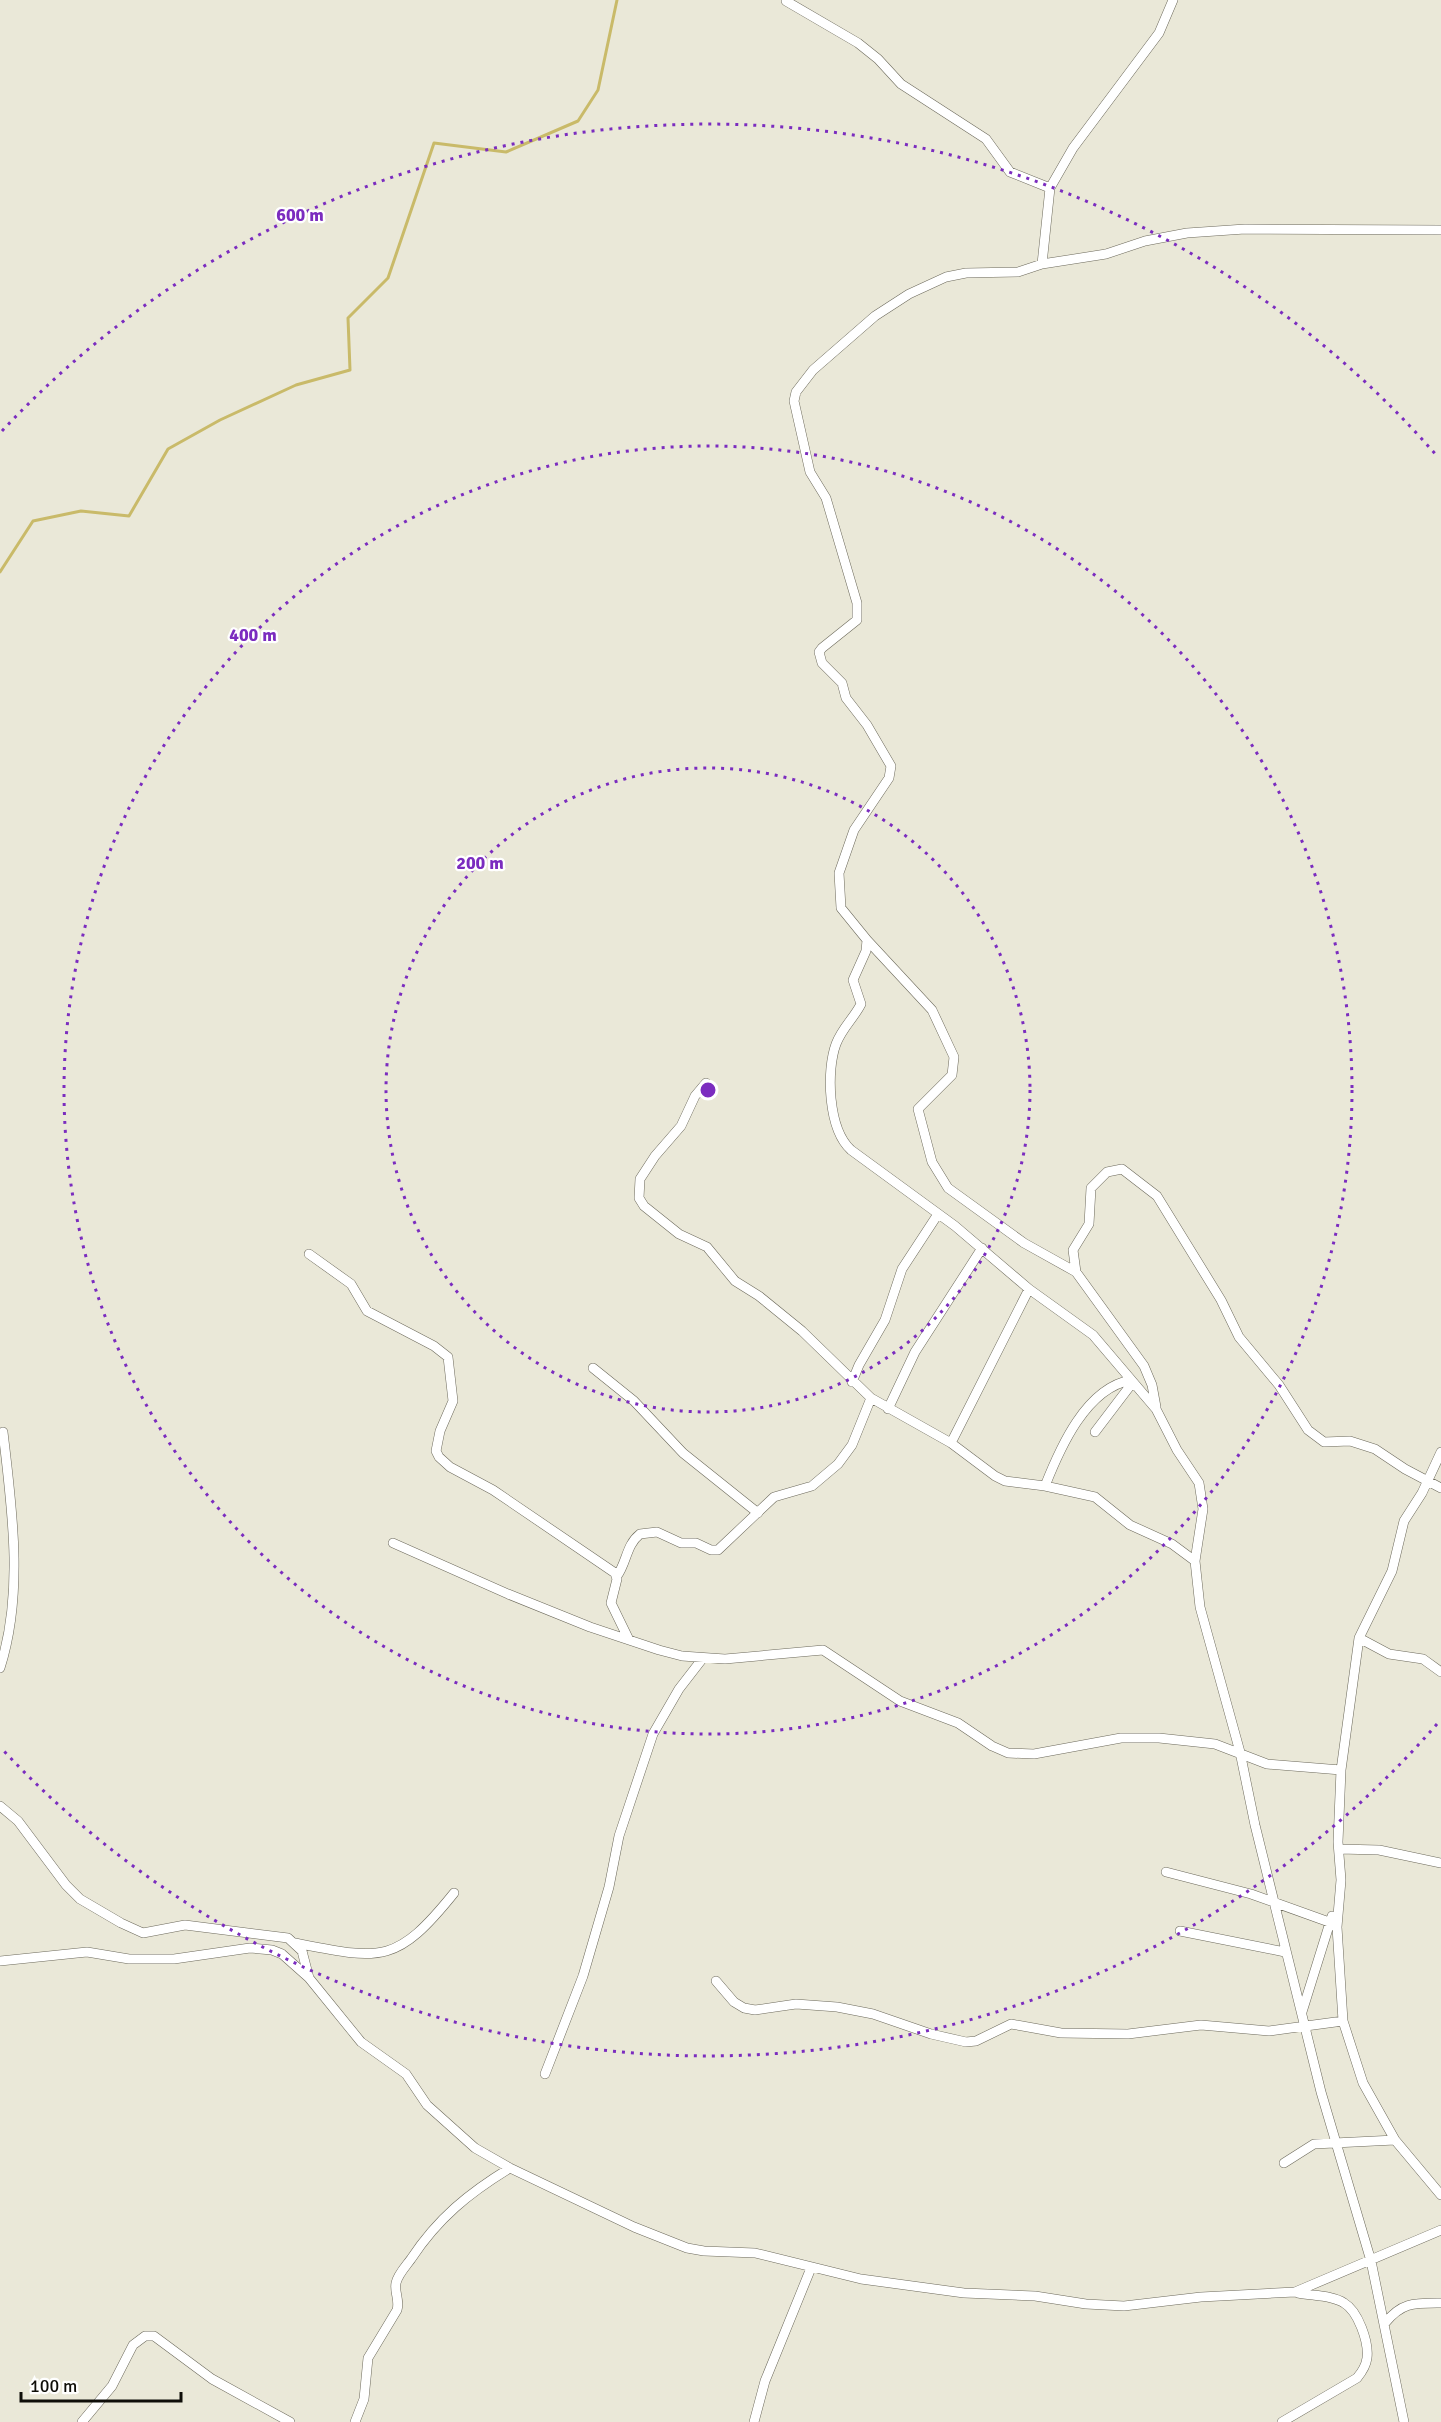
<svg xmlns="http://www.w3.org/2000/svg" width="1441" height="2422" font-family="Signika,sans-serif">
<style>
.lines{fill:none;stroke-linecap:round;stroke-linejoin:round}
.stream{stroke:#c9ba69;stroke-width:3}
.minor-casing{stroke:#6c695b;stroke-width:10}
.minor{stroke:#fff;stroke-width:9}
.ring{fill:none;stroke:#7b2cbf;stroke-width:3;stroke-dasharray:3 6}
.centre{fill:#7b2cbf;stroke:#fff;stroke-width:3}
.ring-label{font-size:18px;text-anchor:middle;font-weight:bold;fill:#7b2cbf;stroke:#fff;stroke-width:4.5;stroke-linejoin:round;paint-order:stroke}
</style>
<rect width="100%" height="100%" fill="#eae8d8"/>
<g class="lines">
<path class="stream" d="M 0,572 L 33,521 L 81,511 L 129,516 L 168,449 L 220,420 L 296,385 L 350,370 L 348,318 L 388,278 L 434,143 L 506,152 L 578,121 L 598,90 L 617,0"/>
<g class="minor-casing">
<path id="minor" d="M 786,1 L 858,43 L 878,59 L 901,84 L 986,139 L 1010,172 L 1050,188
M 1042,264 L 1050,188 L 1073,148 L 1159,33 L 1173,0
M 867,940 L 932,1010 L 954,1057 L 952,1075 L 918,1109 L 932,1162 L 948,1188 L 1024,1243 L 1076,1272 L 1144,1366 L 1152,1385 L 1156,1407
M 706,1083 L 695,1096 L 681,1126 L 655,1156 L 640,1179 L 639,1198 L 644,1206 L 679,1234 L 707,1247 L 735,1281 L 759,1296 L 802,1331 L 871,1398 L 951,1443 L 995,1476 L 1005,1481 L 1045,1486 L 1095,1497 L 1130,1525 L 1172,1544 L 1195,1561
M 309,1254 L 351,1284 L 367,1311 L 434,1346 L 448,1357 L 453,1401 L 440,1431 L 436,1451 L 439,1457 L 450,1467 L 493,1490 L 615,1573 L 617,1579 L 611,1603 L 629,1640
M 1076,1272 L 1073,1250 L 1089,1224 L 1091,1188 L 1107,1172 L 1122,1169 L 1157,1196 L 1221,1300 L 1239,1337 L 1279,1385 L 1308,1430 L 1324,1442 L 1350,1441 L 1375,1449 L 1405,1469 L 1441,1488
M 593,1368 L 634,1401 L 683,1453 L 758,1513
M 852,1382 L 859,1365 L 885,1320 L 902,1269 L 938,1214
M 888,1409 L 915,1352 L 982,1248
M 1095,1432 L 1133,1382
M 951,1443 L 1029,1289
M 1441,1452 L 1422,1493 L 1404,1521 L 1392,1571 L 1359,1638 L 1341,1770 L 1338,1842 L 1341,1880 L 1337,1927 L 1343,2021 L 1363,2083 L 1395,2140 L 1441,2195
M 1045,1486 C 1060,1448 1086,1388 1131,1380
M 393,1543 L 508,1594 L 590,1627 L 659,1650 L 682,1656 L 725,1659 L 823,1650 L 900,1701 L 958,1723 L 992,1746 L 1008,1753 L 1034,1754 L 1121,1738 L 1159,1738 L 1215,1744 L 1267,1764 L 1341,1770
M 617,1576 C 627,1562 626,1545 640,1534 L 657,1532 L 681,1543 L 696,1543 L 711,1550 L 718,1550 L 774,1497 L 812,1486 L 838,1464 L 852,1445 L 871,1398
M 1359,1638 L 1389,1654 L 1423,1659 L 1441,1672
M 0,1668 C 24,1593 12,1509 3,1432
M 0,1806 L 18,1821 L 66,1885 L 80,1899 L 121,1923 L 143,1933 L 185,1925 L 288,1938 L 302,1951 L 309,1978
M 1339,1849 L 1379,1850 L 1441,1863
M 1166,1872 L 1251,1894 L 1329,1922
M 1180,1931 L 1285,1952
M 295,1943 C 381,1960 396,1965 454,1893
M 0,1961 L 87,1952 L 129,1959 L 174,1959 L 250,1948 L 272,1950 L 282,1954 L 309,1978 L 361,2042 L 406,2074 L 427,2105 L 475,2148 L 510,2168 L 634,2227 L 687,2248 L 704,2251 L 755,2253 L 861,2279 L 964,2293 L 1035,2296 L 1086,2304 L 1124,2306 L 1201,2297 L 1295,2292 L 1441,2230
M 716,1981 L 734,2002 L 744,2008 L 755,2010 L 796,2004 L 837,2007 L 873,2014 L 931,2034 L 966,2042 L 976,2041 L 1011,2024 L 1061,2033 L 1128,2034 L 1201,2025 L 1269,2031 L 1343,2021
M 1302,2012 L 1332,1916
M 545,2074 L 583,1976 L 609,1887 L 619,1836 L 653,1734 L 679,1689 L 703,1658
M 1284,2163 L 1314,2144 L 1395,2140
M 1385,2323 C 1402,2302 1414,2303 1441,2303
M 82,2422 L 112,2386 L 133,2345 L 145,2336 L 154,2336 L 212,2379 L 290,2422
M 355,2422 L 364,2399 L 368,2358 L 397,2310 C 400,2300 394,2292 396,2283 C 398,2274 406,2266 411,2259 C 438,2218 469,2193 510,2168
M 754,2422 L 765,2381 L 811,2268
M 1282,2422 L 1357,2378 C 1362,2372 1366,2366 1367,2358 C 1369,2342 1358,2311 1344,2303 C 1332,2295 1312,2296 1298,2293
M 1404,2422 L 1371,2261 L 1321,2092 L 1255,1825 L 1240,1752 L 1200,1607 L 1195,1561 L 1203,1509 L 1199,1483 L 1177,1450 L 1156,1409 L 1093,1335 L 1029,1289 L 955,1226 L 851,1150 C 828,1129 826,1071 836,1044 C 842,1028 854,1018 861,1004 L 853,980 L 866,951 L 867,940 L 841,908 L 839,873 L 854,830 L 889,778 L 891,766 L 867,725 L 846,698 L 842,683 L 822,663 L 819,652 L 822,648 L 857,620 L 857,603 L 826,498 L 810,472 L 794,401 L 796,392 L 813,370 L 875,316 L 909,294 L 946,277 L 966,273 L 1018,272 L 1042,264 L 1106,254 L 1145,241 L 1187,233 L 1245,229 L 1441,230"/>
</g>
<use href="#minor" class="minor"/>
</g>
<g class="ring">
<circle cx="708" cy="1090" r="322"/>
<circle cx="708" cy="1090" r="644"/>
<path d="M1437 1724A966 966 0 0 1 2 1749M2 431A966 966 0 0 1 1437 456"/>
</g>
<circle cx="708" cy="1090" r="9" class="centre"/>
<g class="ring-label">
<text x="300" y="221">600 m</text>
<text x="253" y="641">400 m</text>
<text x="480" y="869">200 m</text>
</g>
<path d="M21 2392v9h160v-9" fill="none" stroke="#0f0e09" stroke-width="3"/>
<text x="30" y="2392" font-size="18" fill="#0f0e09" stroke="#ffffff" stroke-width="4.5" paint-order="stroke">100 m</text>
</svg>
